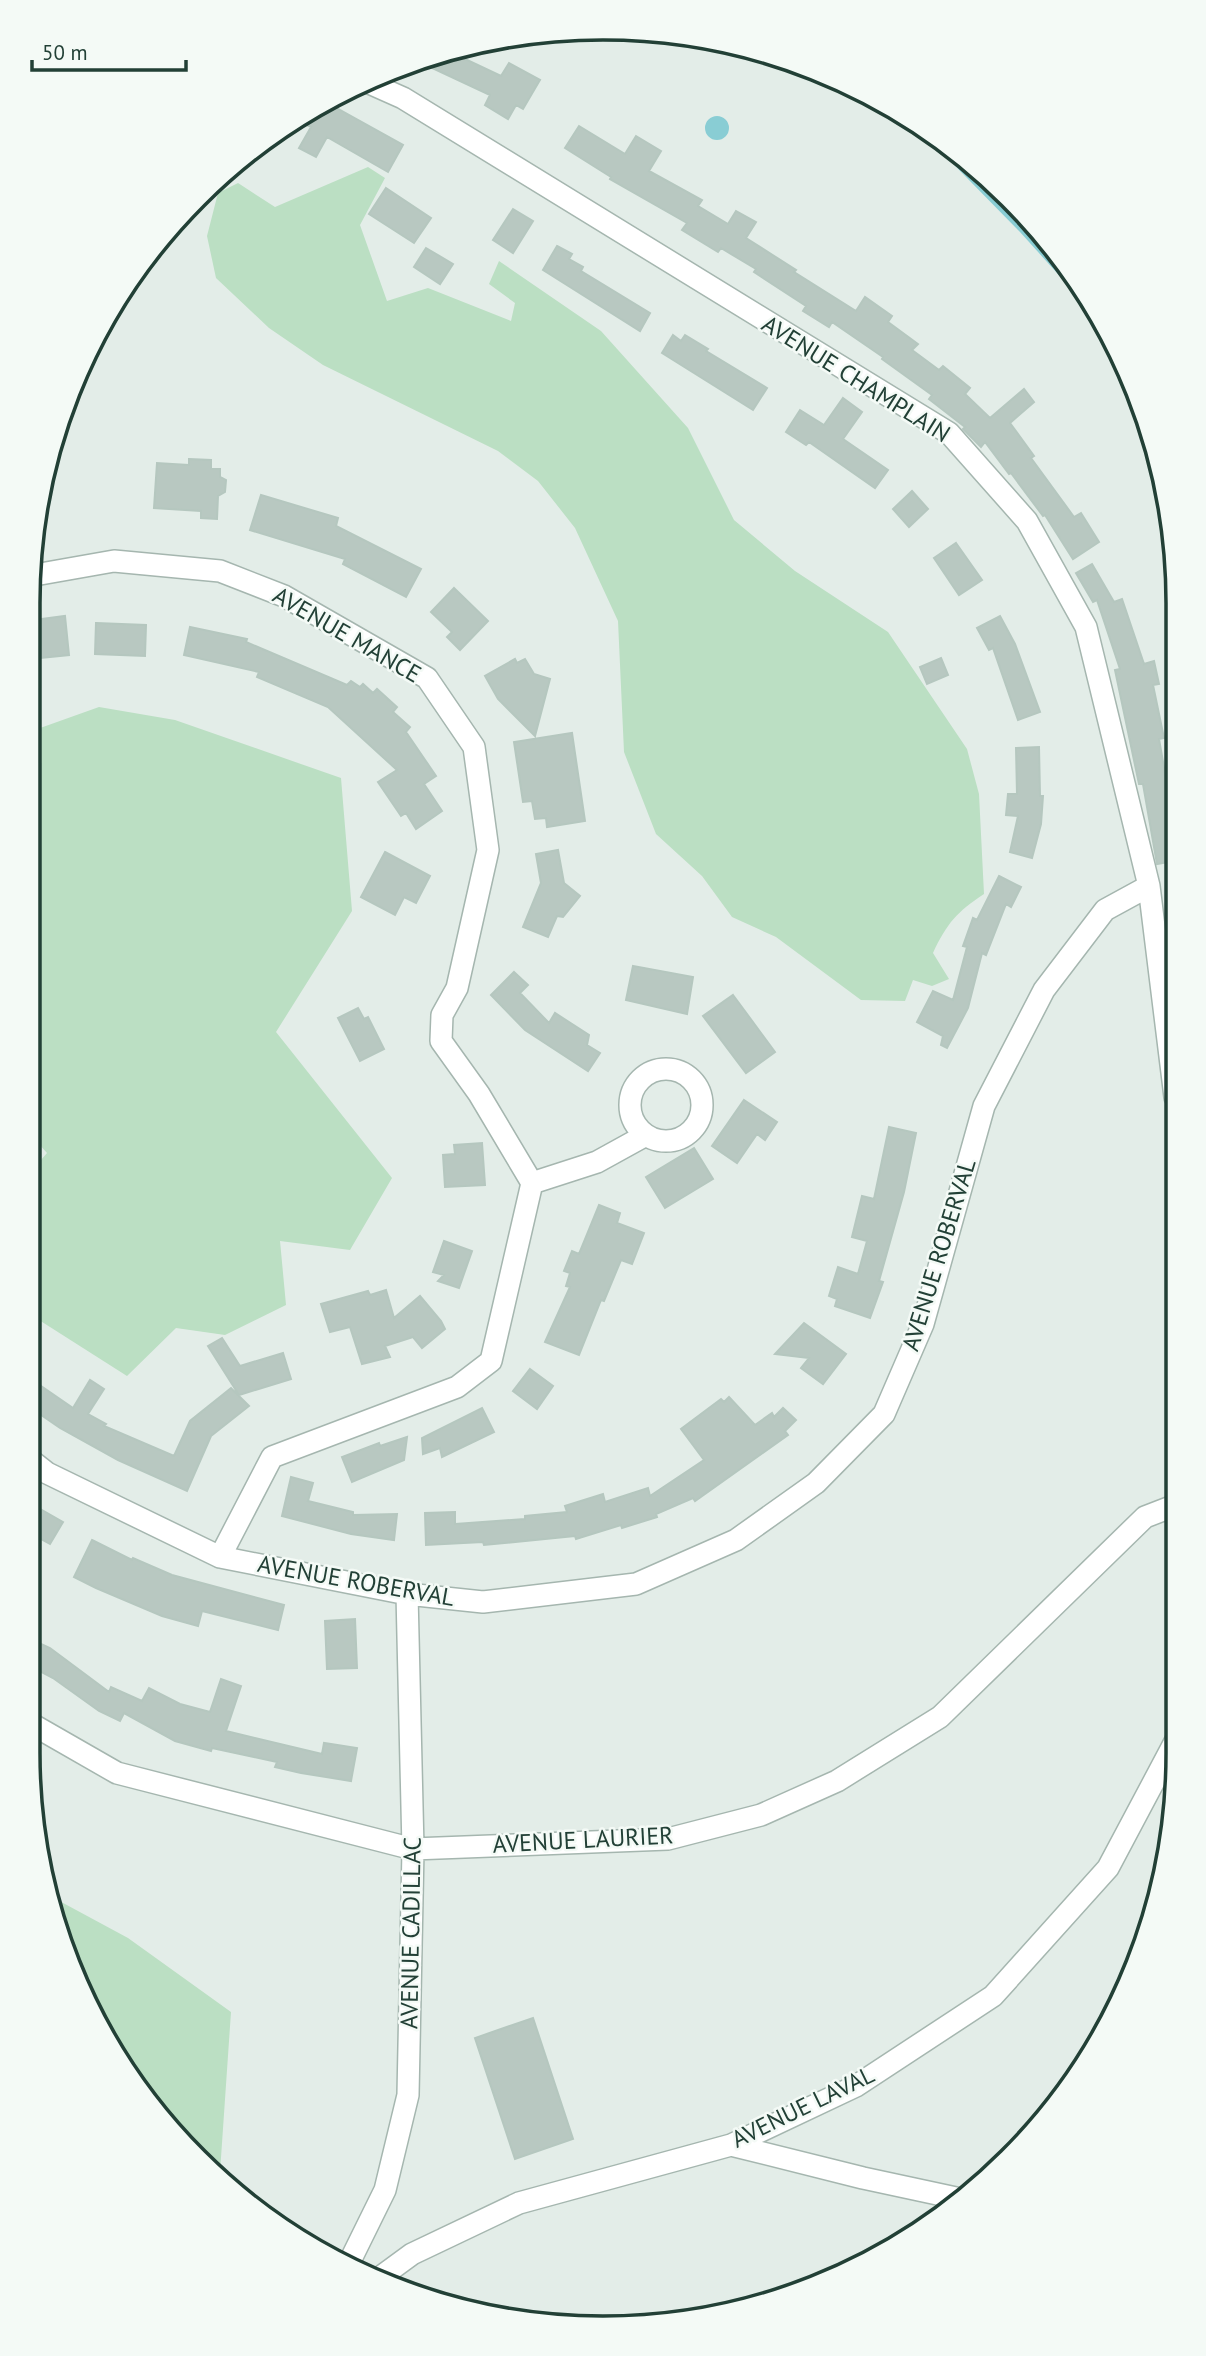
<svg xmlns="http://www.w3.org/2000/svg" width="1206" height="2356" font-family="'PT Sans',sans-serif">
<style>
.green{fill:#bbdfc3}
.water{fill:#89cdd4}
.building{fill:#b8c8c1;stroke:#b5c7bf;stroke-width:2}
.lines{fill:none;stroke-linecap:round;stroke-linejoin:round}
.minor-casing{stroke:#a5b6af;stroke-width:24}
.minor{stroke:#fff;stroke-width:21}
.labels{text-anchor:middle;stroke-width:5;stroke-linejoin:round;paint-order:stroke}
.street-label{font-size:24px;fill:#224036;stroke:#f4faf6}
.rim{fill:none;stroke:#224036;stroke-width:3.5}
</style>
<rect width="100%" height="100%" fill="#e3ede8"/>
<path class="green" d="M 368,167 L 385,178 L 360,225 L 387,301 L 428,288 L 511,321 L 515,303 L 489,284 L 499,261 L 601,331 L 688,428 L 734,520 L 795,571 L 888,632 L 967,749 L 979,794 L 984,894 C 957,912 947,923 933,953 L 949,979 L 932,986 L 913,980 L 905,1001 L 861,1000 L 776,937 L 732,917 L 702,876 L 656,834 L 624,752 L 618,621 L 575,528 L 538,481 L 498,451 L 323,365 L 269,328 L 216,278 L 207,236 L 218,193 L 238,183 L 275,207 Z
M 99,707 L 175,720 L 341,778 L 352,911 L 276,1032 L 392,1178 L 350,1250 L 280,1241 L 286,1305 L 225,1335 L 176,1328 L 127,1376 L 28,1313 L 29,1174 L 47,1153 L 29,1133 L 29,732 Z
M 52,1897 L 128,1938 L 231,2012 L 220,2172 L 147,2103 L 59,1938 Z"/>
<path class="water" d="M705 128a12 12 0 1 1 24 0a12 12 0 1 1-24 0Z
M 918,128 L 982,170 L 1059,253 L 1094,314 L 1020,232 Z"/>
<path class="building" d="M 448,51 L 501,76 L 509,63 L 540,80 L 523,109 L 516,105 L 508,119 L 485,105 L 490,95 L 415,60 Z
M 324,101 L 403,145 L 388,172 L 327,137 L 316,157 L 299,148 L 311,127 L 295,119 Z
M 579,126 L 625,154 L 636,136 L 661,151 L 649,171 L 702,200 L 698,206 L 728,224 L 736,211 L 756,222 L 746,238 L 796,270 L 794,272 L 856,311 L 865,297 L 892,316 L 888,322 L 918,344 L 912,350 L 939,370 L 943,366 L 970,388 L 965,394 L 990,418 L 1024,389 L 1034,402 L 1010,423 L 1034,456 L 1031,458 L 1074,517 L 1081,513 L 1099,542 L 1073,559 L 1045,515 L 1043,516 L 1011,473 L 1009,474 L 985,442 L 981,447 L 963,429 L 965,427 L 929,399 L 932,395 L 882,359 L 883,357 L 832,322 L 829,327 L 803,311 L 806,306 L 754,272 L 756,269 L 721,248 L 718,252 L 682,230 L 687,223 L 610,179 L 611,177 L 565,148 Z
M 386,188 L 431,218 L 414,243 L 369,214 Z
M 513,209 L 533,221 L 513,253 L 493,240 Z
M 557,246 L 572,254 L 569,259 L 583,267 L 581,271 L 650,313 L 640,331 L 543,270 Z
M 426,248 L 453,264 L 440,284 L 414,267 Z
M 673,335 L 681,341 L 685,335 L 708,349 L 706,351 L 767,388 L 753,410 L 662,353 Z
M 843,398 L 862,412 L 843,439 L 888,470 L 875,488 L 809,442 L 806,445 L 786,432 L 800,410 L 824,425 Z
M 189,459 L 211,460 L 211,469 L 220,469 L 220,477 L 226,480 L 225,492 L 218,496 L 217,519 L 201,518 L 201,511 L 154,508 L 157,463 L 189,465 Z
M 912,491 L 928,509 L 909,527 L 893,509 Z
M 261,495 L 338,518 L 336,526 L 421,569 L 406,597 L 343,564 L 345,559 L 250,530 Z
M 956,543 L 982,580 L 959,595 L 934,558 Z
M 1092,564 L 1114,602 L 1122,599 L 1144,664 L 1154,661 L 1159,684 L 1153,685 L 1164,738 L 1159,739 L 1174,824 L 1174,861 L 1157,864 L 1143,784 L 1139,784 L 1115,670 L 1120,669 L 1097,600 L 1093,602 L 1076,573 Z
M 454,588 L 488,621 L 460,650 L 447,637 L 452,632 L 431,612 Z
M 65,616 L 69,655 L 41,658 L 40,651 L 29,652 L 29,624 L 35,623 L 35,620 Z
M 1000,616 L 1015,644 L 1040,712 L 1018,720 L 993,648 L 989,650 L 977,628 Z
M 96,623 L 146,625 L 145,656 L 95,654 Z
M 190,627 L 247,639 L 246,642 L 347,685 L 351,681 L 360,687 L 363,684 L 373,693 L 377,689 L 397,707 L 393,712 L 410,727 L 406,732 L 436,776 L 424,784 L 442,811 L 416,829 L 406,813 L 401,816 L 378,782 L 397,770 L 328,707 L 257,677 L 259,672 L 184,655 Z
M 941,658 L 948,675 L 927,684 L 920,667 Z
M 515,659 L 517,663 L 525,659 L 534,674 L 550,679 L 535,736 L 498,699 L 485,676 Z
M 572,733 L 585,821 L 547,827 L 546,818 L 535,819 L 532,801 L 523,802 L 514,742 Z
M 1039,747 L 1040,796 L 1043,796 L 1041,824 L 1032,858 L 1010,852 L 1018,816 L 1006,815 L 1008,794 L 1017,794 L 1016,748 Z
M 558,850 L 564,883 L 580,896 L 563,917 L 557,916 L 548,937 L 523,927 L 541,883 L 536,854 Z
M 385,852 L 430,876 L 416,903 L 404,897 L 395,915 L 361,897 Z
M 999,876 L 1021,887 L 1011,907 L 1006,904 L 986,955 L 982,953 L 968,1008 L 947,1048 L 941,1045 L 943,1036 L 917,1022 L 933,991 L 953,1000 L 967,947 L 963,946 L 973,918 L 977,920 Z
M 633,966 L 693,977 L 687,1014 L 626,1000 Z
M 514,972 L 528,985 L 520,993 L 549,1023 L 555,1013 L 589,1035 L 587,1045 L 600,1053 L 588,1071 L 525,1030 L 491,995 Z
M 733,995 L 775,1052 L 746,1073 L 703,1016 Z
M 358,1008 L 364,1019 L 368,1017 L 384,1049 L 360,1061 L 338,1018 Z
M 744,1100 L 777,1122 L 765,1140 L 757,1134 L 737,1163 L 712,1146 Z
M 889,1127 L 916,1133 L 904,1192 L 879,1281 L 883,1282 L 870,1318 L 835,1306 L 837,1299 L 829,1296 L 838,1267 L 858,1274 L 867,1241 L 852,1237 L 862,1196 L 874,1199 Z
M 482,1143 L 485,1185 L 445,1187 L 443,1155 L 455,1154 L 454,1145 Z
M 694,1148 L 713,1179 L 665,1208 L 646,1177 Z
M 599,1205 L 620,1213 L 617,1223 L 644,1233 L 632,1264 L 621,1260 L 604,1301 L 601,1300 L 579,1355 L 545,1342 L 570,1287 L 566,1286 L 570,1273 L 564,1271 L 572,1251 L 579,1254 Z
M 444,1241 L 472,1251 L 459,1288 L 438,1281 L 444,1275 L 433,1272 Z
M 386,1290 L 394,1318 L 420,1296 L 441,1321 L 445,1329 L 422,1348 L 413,1337 L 385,1346 L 390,1357 L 362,1364 L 350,1327 L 330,1332 L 321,1304 L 368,1291 L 370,1295 Z
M 804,1323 L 846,1354 L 823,1384 L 801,1368 L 809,1358 L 775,1354 Z
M 222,1338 L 240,1366 L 283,1353 L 291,1379 L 239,1395 L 208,1346 Z
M 530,1369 L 553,1386 L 537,1409 L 513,1391 Z
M 28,1377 L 73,1408 L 90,1380 L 104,1389 L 88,1414 L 106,1424 L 104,1426 L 174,1456 L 190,1421 L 231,1388 L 249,1406 L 211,1436 L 187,1491 L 118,1460 L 60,1428 L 28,1406 Z
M 729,1397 L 755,1425 L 772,1413 L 774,1417 L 783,1408 L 796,1420 L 785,1431 L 788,1435 L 695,1501 L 693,1498 L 656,1514 L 657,1517 L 622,1528 L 621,1525 L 576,1539 L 575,1536 L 484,1545 L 483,1542 L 426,1545 L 425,1513 L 455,1512 L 455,1524 L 525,1519 L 525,1516 L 567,1512 L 565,1506 L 603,1494 L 605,1502 L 648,1488 L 650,1496 L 704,1460 L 681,1429 L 721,1399 L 724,1402 Z
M 482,1408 L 494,1432 L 442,1457 L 440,1448 L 423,1454 L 422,1438 Z
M 407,1437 L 404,1460 L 352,1482 L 342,1457 L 379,1443 L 380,1446 Z
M 291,1477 L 313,1483 L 308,1501 L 353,1512 L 353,1515 L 397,1514 L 394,1540 L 351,1534 L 282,1516 Z
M 28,1502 L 63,1522 L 50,1544 L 28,1532 Z
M 92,1540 L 132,1560 L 133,1558 L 172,1575 L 284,1605 L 278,1630 L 202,1611 L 198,1626 L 162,1616 L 96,1588 L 74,1577 Z
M 355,1619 L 357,1668 L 327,1669 L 325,1621 Z
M 28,1638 L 50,1648 L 109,1692 L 111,1687 L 142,1701 L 149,1688 L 180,1704 L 210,1712 L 221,1679 L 241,1686 L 226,1731 L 322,1754 L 324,1743 L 357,1748 L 351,1781 L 301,1773 L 275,1767 L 277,1762 L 212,1748 L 211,1751 L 175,1741 L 124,1713 L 120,1721 L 99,1711 L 53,1678 L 28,1665 Z
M 533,2018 L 573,2139 L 515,2159 L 475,2038 Z"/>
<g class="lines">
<g class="minor-casing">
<path id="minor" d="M 367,82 L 403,98 L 949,433 L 1027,521 L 1086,627 L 1149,886 L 1175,1097
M 29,576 L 114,561 L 220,571 L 284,596 L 427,678 L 474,747 L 488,850 L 457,988 L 442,1015 L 441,1041 L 479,1094 L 532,1183
M630 1105a36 36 0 1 1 72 0a36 36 0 1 1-72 0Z
M 28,1458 L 47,1473 L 220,1557 L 407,1594 L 483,1602 L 636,1584 L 736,1540 L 816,1483 L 884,1414 L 923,1324 L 984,1106 L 1044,990 L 1105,910 L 1149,886
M 220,1557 L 272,1457 L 457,1387 L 491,1361 L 532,1183 L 597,1162 L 646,1135
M 28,1722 L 117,1773 L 413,1849 L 668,1839 L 761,1815 L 837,1781 L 940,1717 L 1145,1517 L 1176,1505
M 731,2145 L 863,2178 L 956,2198
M 350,2261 L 385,2190 L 408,2095 L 413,1849 L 407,1594
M 382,2276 L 412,2254 L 519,2203 L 731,2145 L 856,2086 L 993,1996 L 1108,1868 L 1177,1738"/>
</g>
<use href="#minor" class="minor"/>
</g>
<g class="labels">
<g class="street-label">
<text transform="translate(856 379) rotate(32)" y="8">AVENUE CHAMPLAIN</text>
<text transform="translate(347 635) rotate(30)" y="8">AVENUE MANCE</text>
<text transform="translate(939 1255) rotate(-73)" y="8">AVENUE ROBERVAL</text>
<text transform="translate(356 1581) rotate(10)" y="8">AVENUE ROBERVAL</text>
<text transform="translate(583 1840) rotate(-3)" y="8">AVENUE LAURIER</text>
<text transform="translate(411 1933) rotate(-89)" y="8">AVENUE CADILLAC</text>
<text transform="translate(803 2107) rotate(-26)" y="8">AVENUE LAVAL</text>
</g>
</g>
<path d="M0 0H1206V2356H0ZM603 40H603A563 563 0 0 1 1166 603V1753A563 563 0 0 1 603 2316H603A563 563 0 0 1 40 1753V603A563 563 0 0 1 603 40Z" fill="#f4faf6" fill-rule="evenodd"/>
<path class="rim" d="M603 40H603A563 563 0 0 1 1166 603V1753A563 563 0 0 1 603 2316H603A563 563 0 0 1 40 1753V603A563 563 0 0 1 603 40Z"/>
<path d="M32 60v10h154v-10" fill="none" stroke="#224036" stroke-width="3.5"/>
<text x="42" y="60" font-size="21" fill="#224036" stroke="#f4faf6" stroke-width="5" paint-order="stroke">50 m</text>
</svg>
